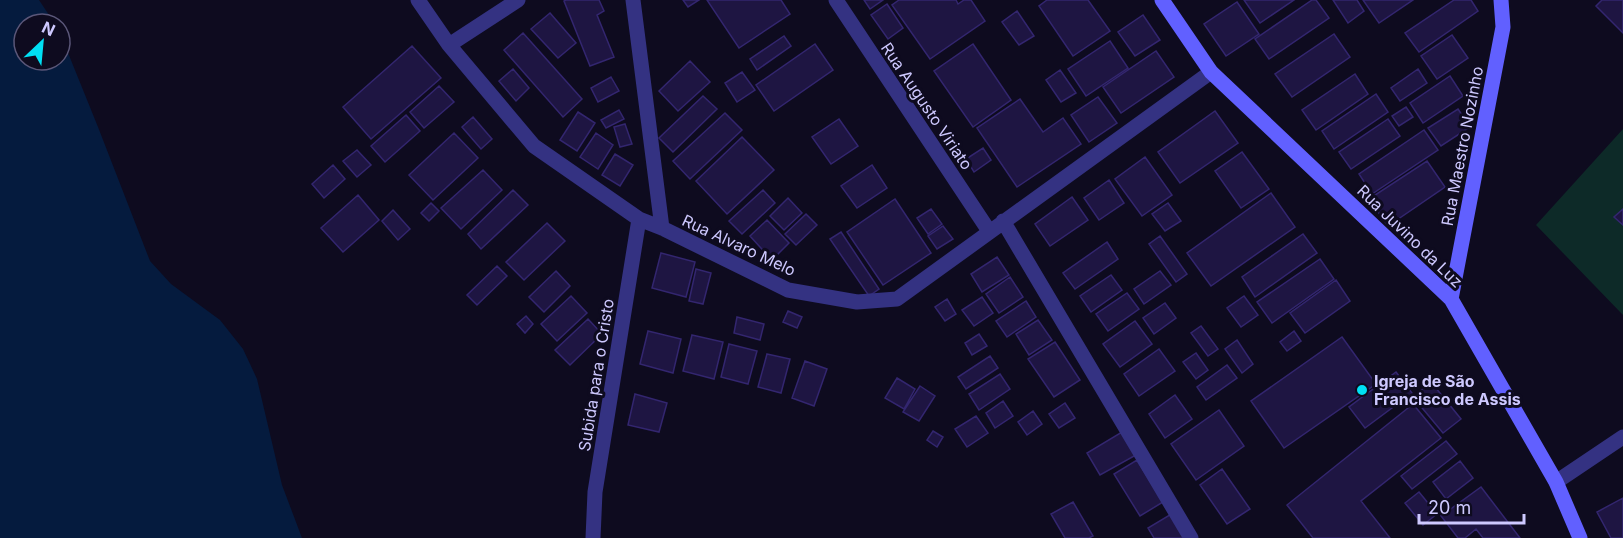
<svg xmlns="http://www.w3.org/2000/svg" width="1623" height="538" font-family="Inter,sans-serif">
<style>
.green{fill:#0d2a28}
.water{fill:#051b3e}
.building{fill:#1e1542;stroke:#33266f;stroke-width:1.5}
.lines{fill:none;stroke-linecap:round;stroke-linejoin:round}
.street{stroke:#343282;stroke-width:15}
.secondary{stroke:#6160ff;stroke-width:15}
.poi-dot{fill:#00e0f4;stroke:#0e0b1f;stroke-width:2}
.labels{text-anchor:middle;stroke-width:6;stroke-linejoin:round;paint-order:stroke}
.street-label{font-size:16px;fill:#cec9ff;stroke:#0e0b1f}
.poi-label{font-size:16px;font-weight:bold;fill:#cec9ff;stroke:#0e0b1f;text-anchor:start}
</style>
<rect width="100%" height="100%" fill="#0e0b1f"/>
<path class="green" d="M 1623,129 L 1623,315 L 1536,225 Z"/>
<path class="water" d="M 0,0 L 39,0 L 55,24 L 24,24 L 24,60 L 60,60 L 60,33 L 98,127 L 150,261 L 171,284 L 220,320 L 243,349 L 257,379 L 282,485 L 302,538 L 0,538 Z"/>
<path class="building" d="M 566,0 L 599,0 L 604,11 L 597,15 L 614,57 L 590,66 L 564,1 Z
M 683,0 L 699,0 L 688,7 Z
M 707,0 L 781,0 L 790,14 L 739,48 Z
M 864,0 L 883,0 L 870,9 Z
M 899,0 L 956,0 L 958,4 L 964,0 L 971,0 L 985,21 L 930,59 L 892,5 Z
M 1047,0 L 1088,0 L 1110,31 L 1073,56 L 1039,6 Z
M 1244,0 L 1294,0 L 1260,23 Z
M 1312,0 L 1316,0 L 1329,18 L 1269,59 L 1255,39 Z
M 1333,0 L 1357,0 L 1364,11 L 1348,23 Z
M 1363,0 L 1413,0 L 1379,23 Z
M 1454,0 L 1471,0 L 1478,11 L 1419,52 L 1405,33 Z
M 1602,0 L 1623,0 L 1623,33 L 1596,6 Z
M 1237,2 L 1259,34 L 1226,56 L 1204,24 Z
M 887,4 L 903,28 L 888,39 L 871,15 Z
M 1017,11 L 1034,36 L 1019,45 L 1002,22 Z
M 550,13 L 576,43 L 558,58 L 531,29 Z
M 1143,15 L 1160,40 L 1135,56 L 1118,32 Z
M 523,33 L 582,99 L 563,117 L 504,50 Z
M 1334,34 L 1350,57 L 1292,97 L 1275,74 Z
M 1452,35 L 1468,58 L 1437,79 L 1421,56 Z
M 784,36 L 791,46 L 757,70 L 750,59 Z
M 1110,41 L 1128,68 L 1086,96 L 1068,69 Z
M 815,44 L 833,70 L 774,111 L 756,85 Z
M 973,44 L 1011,100 L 973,127 L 934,71 Z
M 412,46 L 441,78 L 371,139 L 343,107 Z
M 1156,51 L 1174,77 L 1121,113 L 1103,87 Z
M 690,61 L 710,82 L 678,111 L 659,91 Z
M 513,69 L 529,88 L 516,101 L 499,81 Z
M 1418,69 L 1427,83 L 1400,101 L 1391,88 Z
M 1060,70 L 1076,93 L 1061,102 L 1046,80 Z
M 742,72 L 755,90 L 737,102 L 725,83 Z
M 1355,74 L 1368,94 L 1316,130 L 1302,110 Z
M 1450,76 L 1463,96 L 1423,123 L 1410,103 Z
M 611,77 L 619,91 L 598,102 L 591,88 Z
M 439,86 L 454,102 L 424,128 L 410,112 Z
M 1376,94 L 1388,112 L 1334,149 L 1322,131 Z
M 703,96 L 717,109 L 673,152 L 659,138 Z
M 1098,97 L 1117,123 L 1089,142 L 1071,115 Z
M 1020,99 L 1043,132 L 1063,118 L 1081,144 L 1017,187 L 977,128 Z
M 1406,107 L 1413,117 L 1399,126 L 1392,116 Z
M 1458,109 L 1470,127 L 1441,146 L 1428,128 Z
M 619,110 L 624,119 L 606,128 L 601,120 Z
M 1215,111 L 1238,143 L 1180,183 L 1158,152 Z
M 578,112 L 595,123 L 577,151 L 560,140 Z
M 725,113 L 742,130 L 690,179 L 673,161 Z
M 406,115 L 420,131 L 385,162 L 371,146 Z
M 473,117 L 492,139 L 481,149 L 462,127 Z
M 839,119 L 858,146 L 831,164 L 812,137 Z
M 1388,119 L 1400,136 L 1351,169 L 1339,152 Z
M 625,124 L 632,144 L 620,147 L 614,127 Z
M 1424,130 L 1438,150 L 1372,194 L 1359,174 Z
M 454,133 L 478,158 L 433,200 L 409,175 Z
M 596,133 L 613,145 L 598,169 L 580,157 Z
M 742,137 L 774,170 L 727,214 L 696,181 Z
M 983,148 L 991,160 L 974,172 L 966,159 Z
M 357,150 L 371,165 L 357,177 L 343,161 Z
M 1242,152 L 1269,189 L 1241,208 L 1215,171 Z
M 615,154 L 633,165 L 620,186 L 602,175 Z
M 1145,157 L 1172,195 L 1142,216 L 1115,179 Z
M 1427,161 L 1445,187 L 1388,226 L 1369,199 Z
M 333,165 L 345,179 L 324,198 L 312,184 Z
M 872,165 L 887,188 L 857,208 L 841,186 Z
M 483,170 L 502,190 L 461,229 L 441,208 Z
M 1109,180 L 1124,203 L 1099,220 L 1084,198 Z
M 513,190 L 528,205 L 481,249 L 468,234 Z
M 763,190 L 775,203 L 742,234 L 729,221 Z
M 1271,193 L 1295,227 L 1211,286 L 1187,253 Z
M 358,195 L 379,220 L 343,252 L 321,228 Z
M 1072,197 L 1088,220 L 1050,246 L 1035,224 Z
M 788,198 L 802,213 L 784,230 L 770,216 Z
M 895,199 L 931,253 L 883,285 L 847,232 Z
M 431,203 L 439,211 L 429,221 L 421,213 Z
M 1168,203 L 1181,221 L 1165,231 L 1152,214 Z
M 931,209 L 942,224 L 928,234 L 917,218 Z
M 1623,209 L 1623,225 L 1614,217 Z
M 393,210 L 410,229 L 398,240 L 382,221 Z
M 806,214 L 817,225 L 796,245 L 785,234 Z
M 767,220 L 789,243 L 772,260 L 750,236 Z
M 547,223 L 565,241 L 524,280 L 506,262 Z
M 943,226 L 953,239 L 937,249 L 928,236 Z
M 841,232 L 879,289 L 869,296 L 830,239 Z
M 1303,234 L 1317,253 L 1255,297 L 1242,277 Z
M 1160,236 L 1187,274 L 1176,282 L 1149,244 Z
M 1107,242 L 1118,259 L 1075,289 L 1063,273 Z
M 661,253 L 695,262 L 686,297 L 652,288 Z
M 997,257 L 1009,275 L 982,292 L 971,274 Z
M 1320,259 L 1334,279 L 1272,323 L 1257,302 Z
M 497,266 L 507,276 L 477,305 L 467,295 Z
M 696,269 L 711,273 L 703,304 L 689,301 Z
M 556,271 L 570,286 L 544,312 L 529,297 Z
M 1160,271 L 1171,285 L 1144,304 L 1134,289 Z
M 1111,275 L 1122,290 L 1091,312 L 1080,296 Z
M 1010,277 L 1023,297 L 999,313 L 986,294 Z
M 1336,280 L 1350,301 L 1305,333 L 1290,313 Z
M 1127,293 L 1139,309 L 1108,331 L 1096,314 Z
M 571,296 L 587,313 L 557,341 L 541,324 Z
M 1244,296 L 1258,315 L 1241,327 L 1227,308 Z
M 982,297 L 993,313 L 974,326 L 962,310 Z
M 947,299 L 956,314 L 945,321 L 935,307 Z
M 1026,301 L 1036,317 L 1007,337 L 996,321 Z
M 1165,303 L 1176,318 L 1154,334 L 1143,318 Z
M 788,311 L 802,317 L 797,328 L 783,322 Z
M 526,316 L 533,324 L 525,333 L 517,324 Z
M 737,317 L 764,324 L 760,340 L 734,333 Z
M 588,319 L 602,334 L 570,365 L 555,350 Z
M 1038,320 L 1052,340 L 1029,355 L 1016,334 Z
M 1135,321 L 1152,344 L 1120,367 L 1103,344 Z
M 1201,326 L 1218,349 L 1208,356 L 1191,333 Z
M 648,331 L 681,339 L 673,373 L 640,364 Z
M 1294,331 L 1301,341 L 1287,351 L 1280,342 Z
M 979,334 L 987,346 L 972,355 L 965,343 Z
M 692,335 L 723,342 L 714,379 L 683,371 Z
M 1342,337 L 1376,384 L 1284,448 L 1251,401 Z
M 1237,340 L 1253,364 L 1242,373 L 1225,349 Z
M 1055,342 L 1080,380 L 1054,397 L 1028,359 Z
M 729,344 L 757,351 L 748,384 L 721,377 Z
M 1159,349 L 1175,371 L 1139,396 L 1124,374 Z
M 1196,353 L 1208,370 L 1196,379 L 1183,362 Z
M 767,354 L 790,359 L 781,393 L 758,387 Z
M 990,356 L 998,368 L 966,389 L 958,377 Z
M 805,361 L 827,369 L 814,406 L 792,398 Z
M 1227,365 L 1237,378 L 1206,400 L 1197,387 Z
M 1396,372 L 1412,393 L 1365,428 L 1349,407 Z
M 1000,374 L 1010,389 L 979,410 L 969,394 Z
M 897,378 L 915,389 L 904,409 L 885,398 Z
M 1431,382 L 1461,419 L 1443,433 L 1413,397 Z
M 920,386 L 935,396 L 919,421 L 903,412 Z
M 635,394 L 667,403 L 659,432 L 628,425 Z
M 1175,395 L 1192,419 L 1165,438 L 1149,414 Z
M 1003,401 L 1013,416 L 995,428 L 986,413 Z
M 1065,403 L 1075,418 L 1059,428 L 1049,414 Z
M 1413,404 L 1441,438 L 1361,501 L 1390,538 L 1313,538 L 1287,505 Z
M 1219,410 L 1244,446 L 1196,480 L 1171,444 Z
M 1033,411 L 1042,424 L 1027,435 L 1018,422 Z
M 976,416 L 988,433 L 967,447 L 955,429 Z
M 933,431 L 943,437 L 937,447 L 927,440 Z
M 1122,432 L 1136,455 L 1100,475 L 1087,453 Z
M 1446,441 L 1457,454 L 1412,489 L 1401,476 Z
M 1137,460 L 1163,502 L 1140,516 L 1114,474 Z
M 1460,461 L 1473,478 L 1446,499 L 1433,482 Z
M 1222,469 L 1250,509 L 1227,524 L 1200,485 Z
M 1481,487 L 1520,538 L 1483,538 L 1476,529 L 1465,538 L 1458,538 L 1441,516 Z
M 1419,492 L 1437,514 L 1423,525 L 1405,503 Z
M 1623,498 L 1623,538 L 1611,538 L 1597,512 Z
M 1073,502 L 1093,536 L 1089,538 L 1065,538 L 1051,514 Z
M 1173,513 L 1188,538 L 1154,538 L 1148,528 Z"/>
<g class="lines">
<path class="street" d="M 418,0 L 449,45 L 534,146 L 639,219 L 662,228 L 788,290 L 857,302 L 897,299 L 1211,72
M 633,0 L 662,228
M 836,0 L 989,231
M 449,45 L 518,0
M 1003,221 L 1191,538
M 1556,482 L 1623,437
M 593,538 L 595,492 L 639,219"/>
<path class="secondary" d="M 1162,0 L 1211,72 L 1451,299 L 1556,482 L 1580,538
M 1451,299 L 1503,27 L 1501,0"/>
</g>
<circle class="poi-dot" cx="1362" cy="390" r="6"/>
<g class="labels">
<g class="street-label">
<text transform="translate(927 106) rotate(56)" y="6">Rua Augusto Viriato</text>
<text transform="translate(1462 146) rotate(-79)" y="6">Rua Maestro Nozinho</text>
<text transform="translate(1410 236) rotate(44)" y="6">Rua Juvino da Luz</text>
<text transform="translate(739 245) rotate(25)" y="6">Rua Alvaro Melo</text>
<text transform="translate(596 375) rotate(-81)" y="6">Subida para o Cristo</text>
</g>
<g class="poi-label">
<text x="1374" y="387">Igreja de São<tspan x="1374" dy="18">Francisco de Assis</tspan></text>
</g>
</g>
<g transform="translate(42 42) rotate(26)"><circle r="28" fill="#0e0b1f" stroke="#5b5779" stroke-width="1.5"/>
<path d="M0-4.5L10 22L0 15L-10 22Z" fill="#00e0f4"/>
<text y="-9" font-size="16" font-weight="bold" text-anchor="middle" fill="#cec9ff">N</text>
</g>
<path d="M1419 514v9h105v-9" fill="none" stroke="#cec9ff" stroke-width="3"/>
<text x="1428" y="514" font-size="18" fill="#cec9ff" stroke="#0e0b1f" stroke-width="4.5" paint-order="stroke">20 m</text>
</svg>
